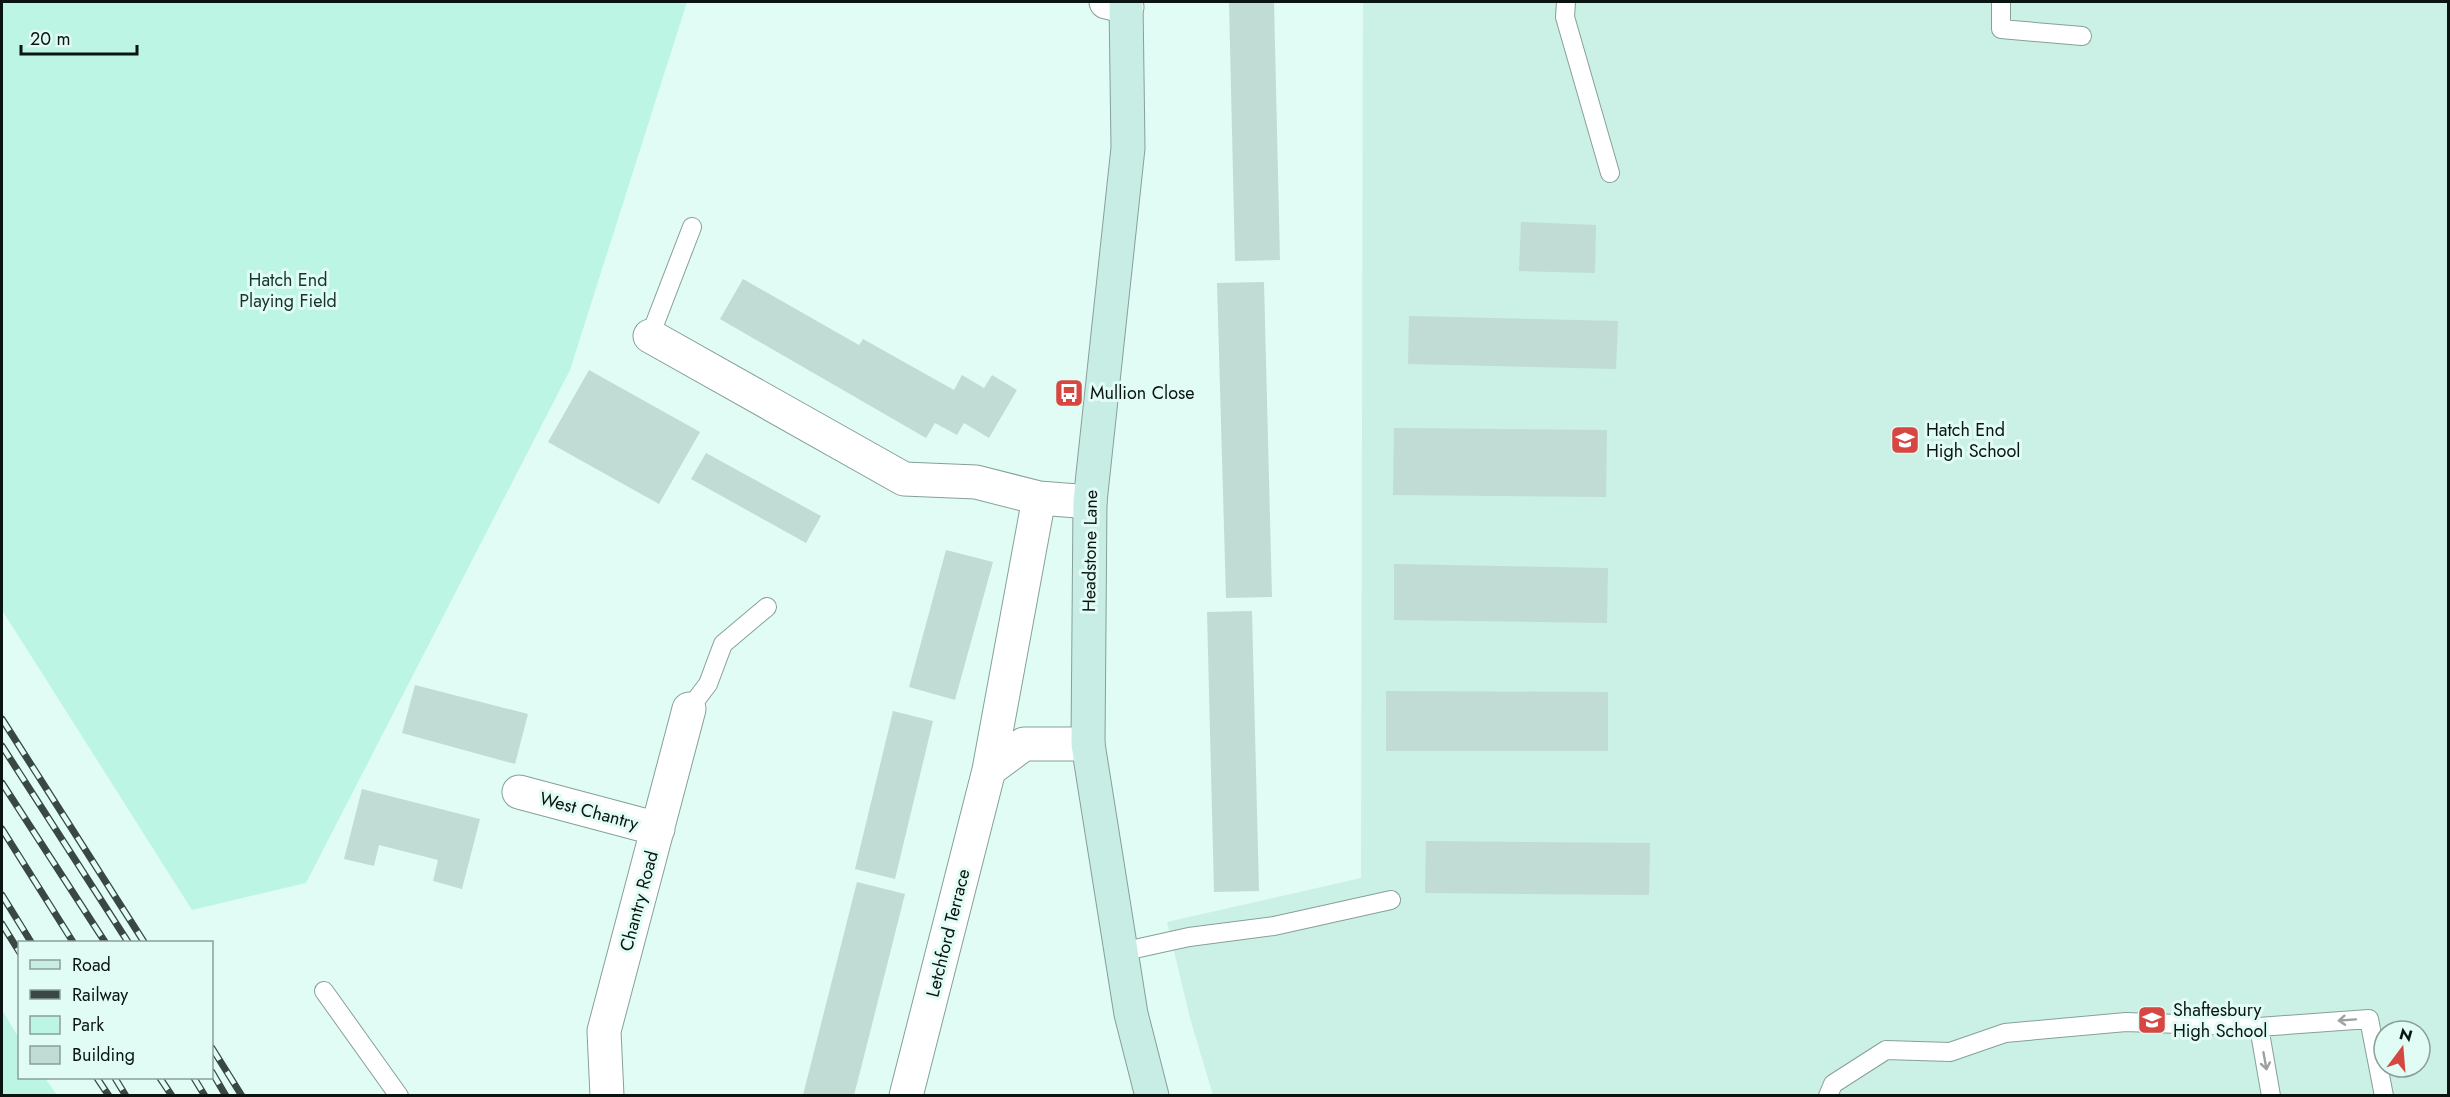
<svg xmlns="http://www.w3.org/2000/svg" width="2450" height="1097" font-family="Jost,sans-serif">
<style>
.built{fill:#cbf0e6;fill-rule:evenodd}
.green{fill:#bdf5e5}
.building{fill:#c0dcd4}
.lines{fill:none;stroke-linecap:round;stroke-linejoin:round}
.lane-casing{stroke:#86a099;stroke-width:20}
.street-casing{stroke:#86a099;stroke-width:35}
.secondary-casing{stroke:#86a099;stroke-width:35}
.lane{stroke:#fff;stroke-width:18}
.street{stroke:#fff;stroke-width:33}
.secondary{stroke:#c7ede5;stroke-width:33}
.rail-casing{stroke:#3a4844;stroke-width:7}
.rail{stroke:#e0fcf4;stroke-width:4.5;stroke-dasharray:14;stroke-linecap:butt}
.oneway{stroke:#9da1a0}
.labels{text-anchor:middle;stroke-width:6;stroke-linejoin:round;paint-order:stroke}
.park-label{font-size:18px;fill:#14342d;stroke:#e0fcf4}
.poi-label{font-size:18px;fill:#0a1411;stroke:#e0fcf4;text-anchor:start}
.street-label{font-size:18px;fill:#0a1411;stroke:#e0fcf4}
</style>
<rect width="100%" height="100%" fill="#e0fcf4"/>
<path class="built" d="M 1363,2 L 2448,2 L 2448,1095 L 1213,1095 L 1190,1018 L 1167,922 L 1361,878 ZM 2384,1031 L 2420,1031 L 2420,1067 L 2384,1067 Z"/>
<path class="green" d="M 2,2 L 687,2 L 570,370 L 306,883 L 192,910 L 2,610 Z
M 2,1010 L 19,1038 L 20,1078 L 45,1078 L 57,1095 L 2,1095 Z"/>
<path class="building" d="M 1229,2 L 1274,2 L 1280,260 L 1235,261 Z
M 1521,222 L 1596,225 L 1595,273 L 1519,271 Z
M 743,279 L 859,345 L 863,339 L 954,390 L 962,375 L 984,388 L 992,375 L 1017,390 L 989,438 L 964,423 L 957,435 L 935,423 L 926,438 L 720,319 Z
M 1264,282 L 1272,597 L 1226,598 L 1217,283 Z
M 1409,316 L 1618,321 L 1616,369 L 1408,364 Z
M 589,370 L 700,432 L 659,504 L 548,442 Z
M 1394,428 L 1607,430 L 1606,497 L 1393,495 Z
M 706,453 L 821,516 L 806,543 L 691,479 Z
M 946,550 L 993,562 L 955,700 L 909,687 Z
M 1394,564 L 1608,568 L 1607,623 L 1394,620 Z
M 1252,611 L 1259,891 L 1214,892 L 1207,612 Z
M 415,685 L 528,714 L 515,764 L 402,733 Z
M 1386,691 L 1608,692 L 1608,751 L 1386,751 Z
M 893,711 L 933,721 L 895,879 L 855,869 Z
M 362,789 L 480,819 L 462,889 L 433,881 L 438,860 L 379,845 L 374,866 L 344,859 Z
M 1426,841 L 1650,843 L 1649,895 L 1425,893 Z
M 857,882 L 905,894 L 860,1072 L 854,1095 L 803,1095 Z"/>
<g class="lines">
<g class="lane-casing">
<path id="lane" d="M 1566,2 L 1565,17 L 1610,173
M 2001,2 L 2001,29 L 2082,36
M 650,336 L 692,227
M 689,709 L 708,684 L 723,644 L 767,607
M 1121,952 L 1189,937 L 1274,926 L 1391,900
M 324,991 L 399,1096
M 2259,1027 L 2271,1096
M 1828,1096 L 1833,1084 L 1886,1050 L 1950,1052 L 2005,1033 L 2126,1022 L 2259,1027 L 2369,1019 L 2384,1096"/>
</g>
<g class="street-casing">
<path id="street" d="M 1106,2 L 1127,7
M 650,336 L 904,479 L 976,482 L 1039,498 L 1090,502
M 989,770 L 1039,498
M 519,792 L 658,829
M 607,1096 L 604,1031 L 689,709
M 906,1096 L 989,770 L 1024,744 L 1088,744"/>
</g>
<g class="secondary-casing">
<path id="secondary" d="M 1126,2 L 1128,148 L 1090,502 L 1088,744 L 1131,1014 L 1152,1096"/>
</g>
<use href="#lane" class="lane"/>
<use href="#street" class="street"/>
<use href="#secondary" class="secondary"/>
<g class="rail-casing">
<path id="rail" d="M 2,719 L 144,942
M 2,746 L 128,942
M 2,783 L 105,942
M 2,829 L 73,942
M 2,895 L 31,942
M 2,924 L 20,953
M 212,1048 L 242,1096
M 212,1072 L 226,1096
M 97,1078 L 109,1096
M 115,1078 L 126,1096
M 160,1078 L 172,1096
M 194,1078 L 205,1096"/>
</g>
<use href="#rail" class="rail"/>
</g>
<defs><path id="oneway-shaft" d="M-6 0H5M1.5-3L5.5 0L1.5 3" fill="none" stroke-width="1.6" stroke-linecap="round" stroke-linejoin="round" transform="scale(1.5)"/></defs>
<g class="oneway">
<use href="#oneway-shaft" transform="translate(2347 1020) rotate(176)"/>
<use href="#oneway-shaft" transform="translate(2265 1061) rotate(80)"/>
</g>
<defs>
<g id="bus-square" transform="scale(1.5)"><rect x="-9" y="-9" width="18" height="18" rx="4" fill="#d64742" stroke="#e0fcf4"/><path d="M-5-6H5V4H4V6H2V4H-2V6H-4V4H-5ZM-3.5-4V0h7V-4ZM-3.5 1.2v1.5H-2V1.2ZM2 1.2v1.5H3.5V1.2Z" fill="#fff"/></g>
<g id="school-square" transform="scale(1.5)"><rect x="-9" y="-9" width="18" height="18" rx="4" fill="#d64742" stroke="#e0fcf4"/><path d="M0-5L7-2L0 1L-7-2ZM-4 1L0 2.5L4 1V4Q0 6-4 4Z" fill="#fff"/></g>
</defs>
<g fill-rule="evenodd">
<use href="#bus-square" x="1069" y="393"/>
<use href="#school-square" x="1905" y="440"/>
<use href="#school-square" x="2152" y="1020"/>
</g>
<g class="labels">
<g class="park-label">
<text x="288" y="286">Hatch End<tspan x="288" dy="21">Playing Field</tspan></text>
</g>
<g class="poi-label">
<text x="1090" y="399">Mullion Close</text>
<text x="1926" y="436">Hatch End<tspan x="1926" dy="21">High School</tspan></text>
<text x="2173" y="1016">Shaftesbury<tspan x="2173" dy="21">High School</tspan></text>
</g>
<g class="street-label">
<text transform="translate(1090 551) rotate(-89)" y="6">Headstone Lane</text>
<text transform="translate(589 811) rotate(15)" y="6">West Chantry</text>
<text transform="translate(639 901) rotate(-75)" y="6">Chantry Road</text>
<text transform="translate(948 933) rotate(-76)" y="6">Letchford Terrace</text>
</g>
</g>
<rect width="2450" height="1097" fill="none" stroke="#0a1411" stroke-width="6"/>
<rect x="18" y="941" width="195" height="138" fill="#e0fcf4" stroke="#8a9f99" stroke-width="1.5"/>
<rect x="30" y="960" width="30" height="9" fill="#c7ede5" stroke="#8a9f99" stroke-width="1.5"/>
<text x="72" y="971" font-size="18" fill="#0a1411">Road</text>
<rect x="30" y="990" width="30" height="9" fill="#3a4844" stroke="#8a9f99" stroke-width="1.5"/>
<text x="72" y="1001" font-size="18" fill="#0a1411">Railway</text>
<rect x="30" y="1016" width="30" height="18" fill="#bdf5e5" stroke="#8a9f99" stroke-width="1.5"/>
<text x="72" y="1031" font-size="18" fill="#0a1411">Park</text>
<rect x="30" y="1046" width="30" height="18" fill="#c0dcd4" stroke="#8a9f99" stroke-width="1.5"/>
<text x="72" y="1061" font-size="18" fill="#0a1411">Building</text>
<g transform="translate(2402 1049) rotate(16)"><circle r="28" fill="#e0fcf4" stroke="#8a9f99" stroke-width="1.5"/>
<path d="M0-4.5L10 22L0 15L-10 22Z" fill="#d64742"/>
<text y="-9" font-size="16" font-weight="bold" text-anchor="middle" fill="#0a1411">N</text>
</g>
<path d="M21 45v9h116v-9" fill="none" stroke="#0a1411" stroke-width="3"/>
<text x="30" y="45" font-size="18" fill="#0a1411" stroke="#e0fcf4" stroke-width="4.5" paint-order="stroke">20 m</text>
</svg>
